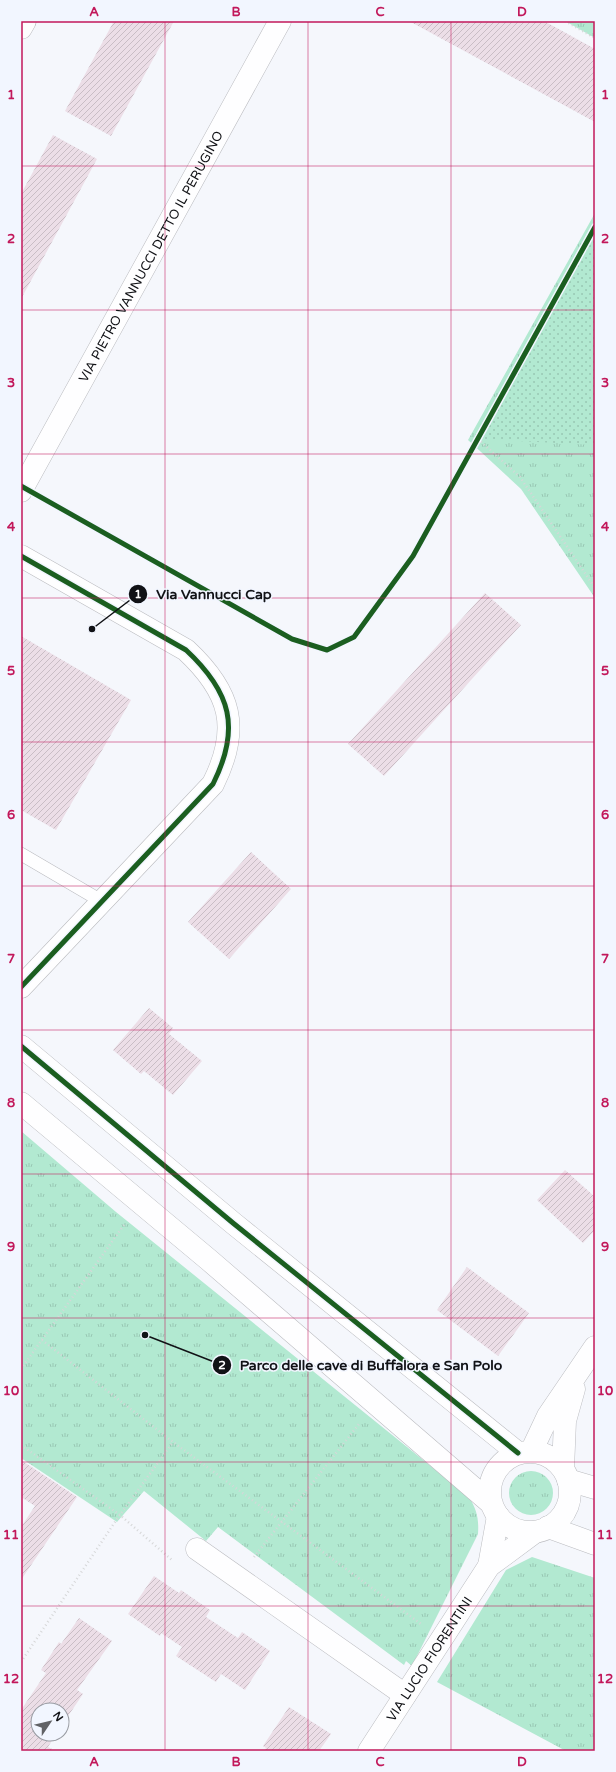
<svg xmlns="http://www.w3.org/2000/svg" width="616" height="1772" font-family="'Varela Round',sans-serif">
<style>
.grass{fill:url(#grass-tufts)}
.garden{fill:url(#garden-dots)}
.building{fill:url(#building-hatch)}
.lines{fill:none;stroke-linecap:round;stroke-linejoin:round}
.service-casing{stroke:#bbbcc0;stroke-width:14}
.minor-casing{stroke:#bbbcc0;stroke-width:23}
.tertiary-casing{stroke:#bbbcc0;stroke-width:23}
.path{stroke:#d6d7d8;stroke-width:2.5;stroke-dasharray:1 3;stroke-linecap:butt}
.service{stroke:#fefeff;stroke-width:13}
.minor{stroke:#fefeff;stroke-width:22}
.tertiary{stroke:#fefeff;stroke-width:22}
.cycleway-casing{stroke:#f2f6ff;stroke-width:8}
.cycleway{stroke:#1b5e20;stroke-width:5}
.grid{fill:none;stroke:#c2185b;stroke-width:1;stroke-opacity:0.55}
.labels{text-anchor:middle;stroke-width:3;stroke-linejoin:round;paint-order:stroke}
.street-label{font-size:13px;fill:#111216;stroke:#f2f6ff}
.leader{fill:none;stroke:#111216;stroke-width:1.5}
.callout-dot{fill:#111216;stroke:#f2f6ff;stroke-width:1.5}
.mark-label{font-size:12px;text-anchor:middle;font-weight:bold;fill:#fff}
.callout-label{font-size:14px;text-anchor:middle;font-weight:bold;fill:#111216;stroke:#f2f6ff;stroke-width:3;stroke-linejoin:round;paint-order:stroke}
.neatline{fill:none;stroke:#c2185b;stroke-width:1.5}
.grid-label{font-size:13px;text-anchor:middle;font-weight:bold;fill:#c2185b}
</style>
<defs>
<pattern id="grass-tufts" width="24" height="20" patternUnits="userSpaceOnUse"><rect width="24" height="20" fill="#b2e9d1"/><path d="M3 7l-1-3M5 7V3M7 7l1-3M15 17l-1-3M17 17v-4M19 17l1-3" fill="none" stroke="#98c7b3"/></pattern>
<pattern id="garden-dots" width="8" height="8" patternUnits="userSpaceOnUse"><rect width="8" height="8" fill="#b2e9d1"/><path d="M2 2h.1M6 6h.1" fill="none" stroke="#98c7b3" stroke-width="1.8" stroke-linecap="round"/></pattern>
<pattern id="building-hatch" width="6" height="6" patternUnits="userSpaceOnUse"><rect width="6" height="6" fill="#ecdee7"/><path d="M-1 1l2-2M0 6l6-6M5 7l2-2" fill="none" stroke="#c9bdc5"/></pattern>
</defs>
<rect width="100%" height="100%" fill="#f5f7fc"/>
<path class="grass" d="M 565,21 L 595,21 L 595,38 Z
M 595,213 L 595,598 L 521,489 L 468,440 Z
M 21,1131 L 116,1212 L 469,1497 C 477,1510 479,1519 478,1534 L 412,1666 L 406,1661 L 404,1665 L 218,1527 L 206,1541 L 144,1491 L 117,1522 L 21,1458 Z
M509 1493a22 22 0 1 1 44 0a22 22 0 1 1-44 0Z
M 532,1557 L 595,1578 L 595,1751 L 566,1751 L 437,1682 L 506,1570 Z"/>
<path class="garden" d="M 595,228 L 595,445 L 478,439 Z"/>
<path class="building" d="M 114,21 L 174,21 L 111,136 L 65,111 Z
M 409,21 L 544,21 L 595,49 L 595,122 Z
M 53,135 L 97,159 L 21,299 L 21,194 Z
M 485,593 L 521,625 L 384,776 L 348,744 Z
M 21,636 L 131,700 L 56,830 L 21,810 Z
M 251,852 L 291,889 L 229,959 L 188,922 Z
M 149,1008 L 173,1028 L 169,1034 L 202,1061 L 173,1095 L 144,1071 L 141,1074 L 113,1050 Z
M 565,1170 L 595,1197 L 595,1230 L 583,1243 L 537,1200 Z
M 467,1267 L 529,1313 L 498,1356 L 437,1310 Z
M 21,1460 L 77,1497 L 21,1580 L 21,1527 L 35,1506 L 21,1497 Z
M 154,1576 L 179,1593 L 181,1590 L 210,1610 L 206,1617 L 238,1638 L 242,1632 L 270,1651 L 245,1690 L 221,1674 L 216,1682 L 176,1656 L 182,1647 L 161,1633 L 160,1636 L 128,1614 Z
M 79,1618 L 112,1641 L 77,1690 L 83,1694 L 62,1725 L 62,1710 L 38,1710 L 38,1734 L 56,1734 L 48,1747 L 52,1749 L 51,1751 L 21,1751 L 21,1710 L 46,1673 L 41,1670 L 59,1642 L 61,1644 Z
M 289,1707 L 331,1734 L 319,1751 L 264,1751 L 266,1748 L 263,1746 Z"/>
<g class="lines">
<g class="service-casing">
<path id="service" d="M 21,854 L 103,902"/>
</g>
<g class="minor-casing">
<g id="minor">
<path d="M 21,28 L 25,21"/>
<path id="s1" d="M 21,491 L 280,21"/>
<path d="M 21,556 L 186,650 C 231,692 241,728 213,784 L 21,987"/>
<path d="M 568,1480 L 595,1488"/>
<path d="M 548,1527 L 595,1544"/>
<path d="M 197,1549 L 405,1695"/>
<path d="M 489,1566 L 498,1516"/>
<path id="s2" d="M 369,1751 L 489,1566 L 535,1532"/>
</g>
</g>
<g class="tertiary-casing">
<path id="tertiary" d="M 21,1046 L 233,1223 L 518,1453
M 21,1103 L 209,1260 L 492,1504
M 531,1452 L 548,1416 L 595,1347
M490 1492a40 40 0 1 1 80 0a40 40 0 1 1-80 0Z
M 563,1469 L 565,1421 L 574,1389"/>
</g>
<path class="path" d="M 565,21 L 595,38
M 478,439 L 520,477 L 595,588
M 42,1340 L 173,1442 L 421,1624
M 21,1369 L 124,1225
M 21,1445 L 120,1515 L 173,1561
M 254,1557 L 359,1424
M 21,1662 L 117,1519 L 173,1442"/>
<use href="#service" class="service"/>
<use href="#minor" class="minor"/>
<use href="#tertiary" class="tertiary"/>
<g class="cycleway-casing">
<path id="cycleway" d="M 21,486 L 292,639 L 327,650 L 354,637 L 413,556 L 595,227
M 21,556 L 186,650 C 231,692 241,728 213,784 L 21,987
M 21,1046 L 233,1223 L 518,1453"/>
</g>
<use href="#cycleway" class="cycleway"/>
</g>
<path class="grid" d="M 165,21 L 165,1751M 308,21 L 308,1751M 451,21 L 451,1751M 21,166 L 595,166M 21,310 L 595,310M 21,454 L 595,454M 21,598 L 595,598M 21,742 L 595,742M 21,886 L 595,886M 21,1030 L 595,1030M 21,1174 L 595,1174M 21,1318 L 595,1318M 21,1462 L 595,1462M 21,1606 L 595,1606"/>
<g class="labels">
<g class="street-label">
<text dy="5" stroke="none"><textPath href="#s1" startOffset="268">VIA PIETRO VANNUCCI DETTO IL PERUGINO</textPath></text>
<text dy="5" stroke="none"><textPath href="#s2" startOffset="110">VIA LUCIO FIORENTINI</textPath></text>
</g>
</g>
<path class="leader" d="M92 629L138 594M145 1335L222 1365"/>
<g class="callout-dot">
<circle cx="92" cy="629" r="4"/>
<circle cx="145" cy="1335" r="4"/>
<circle cx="138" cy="594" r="10"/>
<circle cx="222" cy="1365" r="10"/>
</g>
<g class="mark-label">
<text x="138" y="598">1</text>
<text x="222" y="1369">2</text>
</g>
<g class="callout-label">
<text x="214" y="599">Via Vannucci Cap</text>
<text x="371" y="1370">Parco delle cave di Buffalora e San Polo</text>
</g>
<rect width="616" height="1772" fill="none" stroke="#f2f6ff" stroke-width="44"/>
<g transform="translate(50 1722) rotate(55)"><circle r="19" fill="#f2f6ff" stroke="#989ba2"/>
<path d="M0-3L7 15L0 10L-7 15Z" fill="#616266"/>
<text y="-6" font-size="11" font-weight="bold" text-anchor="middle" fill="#111216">N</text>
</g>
<rect x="22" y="22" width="572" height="1728" class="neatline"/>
<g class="grid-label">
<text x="94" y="16">A</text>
<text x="236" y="16">B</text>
<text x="380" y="16">C</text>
<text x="522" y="16">D</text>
<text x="11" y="99">1</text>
<text x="605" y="99">1</text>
<text x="11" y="243">2</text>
<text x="605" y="243">2</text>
<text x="11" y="387">3</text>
<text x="605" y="387">3</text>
<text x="11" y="531">4</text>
<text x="605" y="531">4</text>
<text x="11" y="675">5</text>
<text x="605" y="675">5</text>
<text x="11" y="819">6</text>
<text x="605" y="819">6</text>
<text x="11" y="963">7</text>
<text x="605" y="963">7</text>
<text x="11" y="1107">8</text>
<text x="605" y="1107">8</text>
<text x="11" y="1251">9</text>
<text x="605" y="1251">9</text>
<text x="11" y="1395">10</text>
<text x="605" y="1395">10</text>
<text x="11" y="1539">11</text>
<text x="605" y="1539">11</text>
<text x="11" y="1683">12</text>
<text x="605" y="1683">12</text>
<text x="94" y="1766">A</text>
<text x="236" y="1766">B</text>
<text x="380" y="1766">C</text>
<text x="522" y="1766">D</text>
</g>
</svg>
